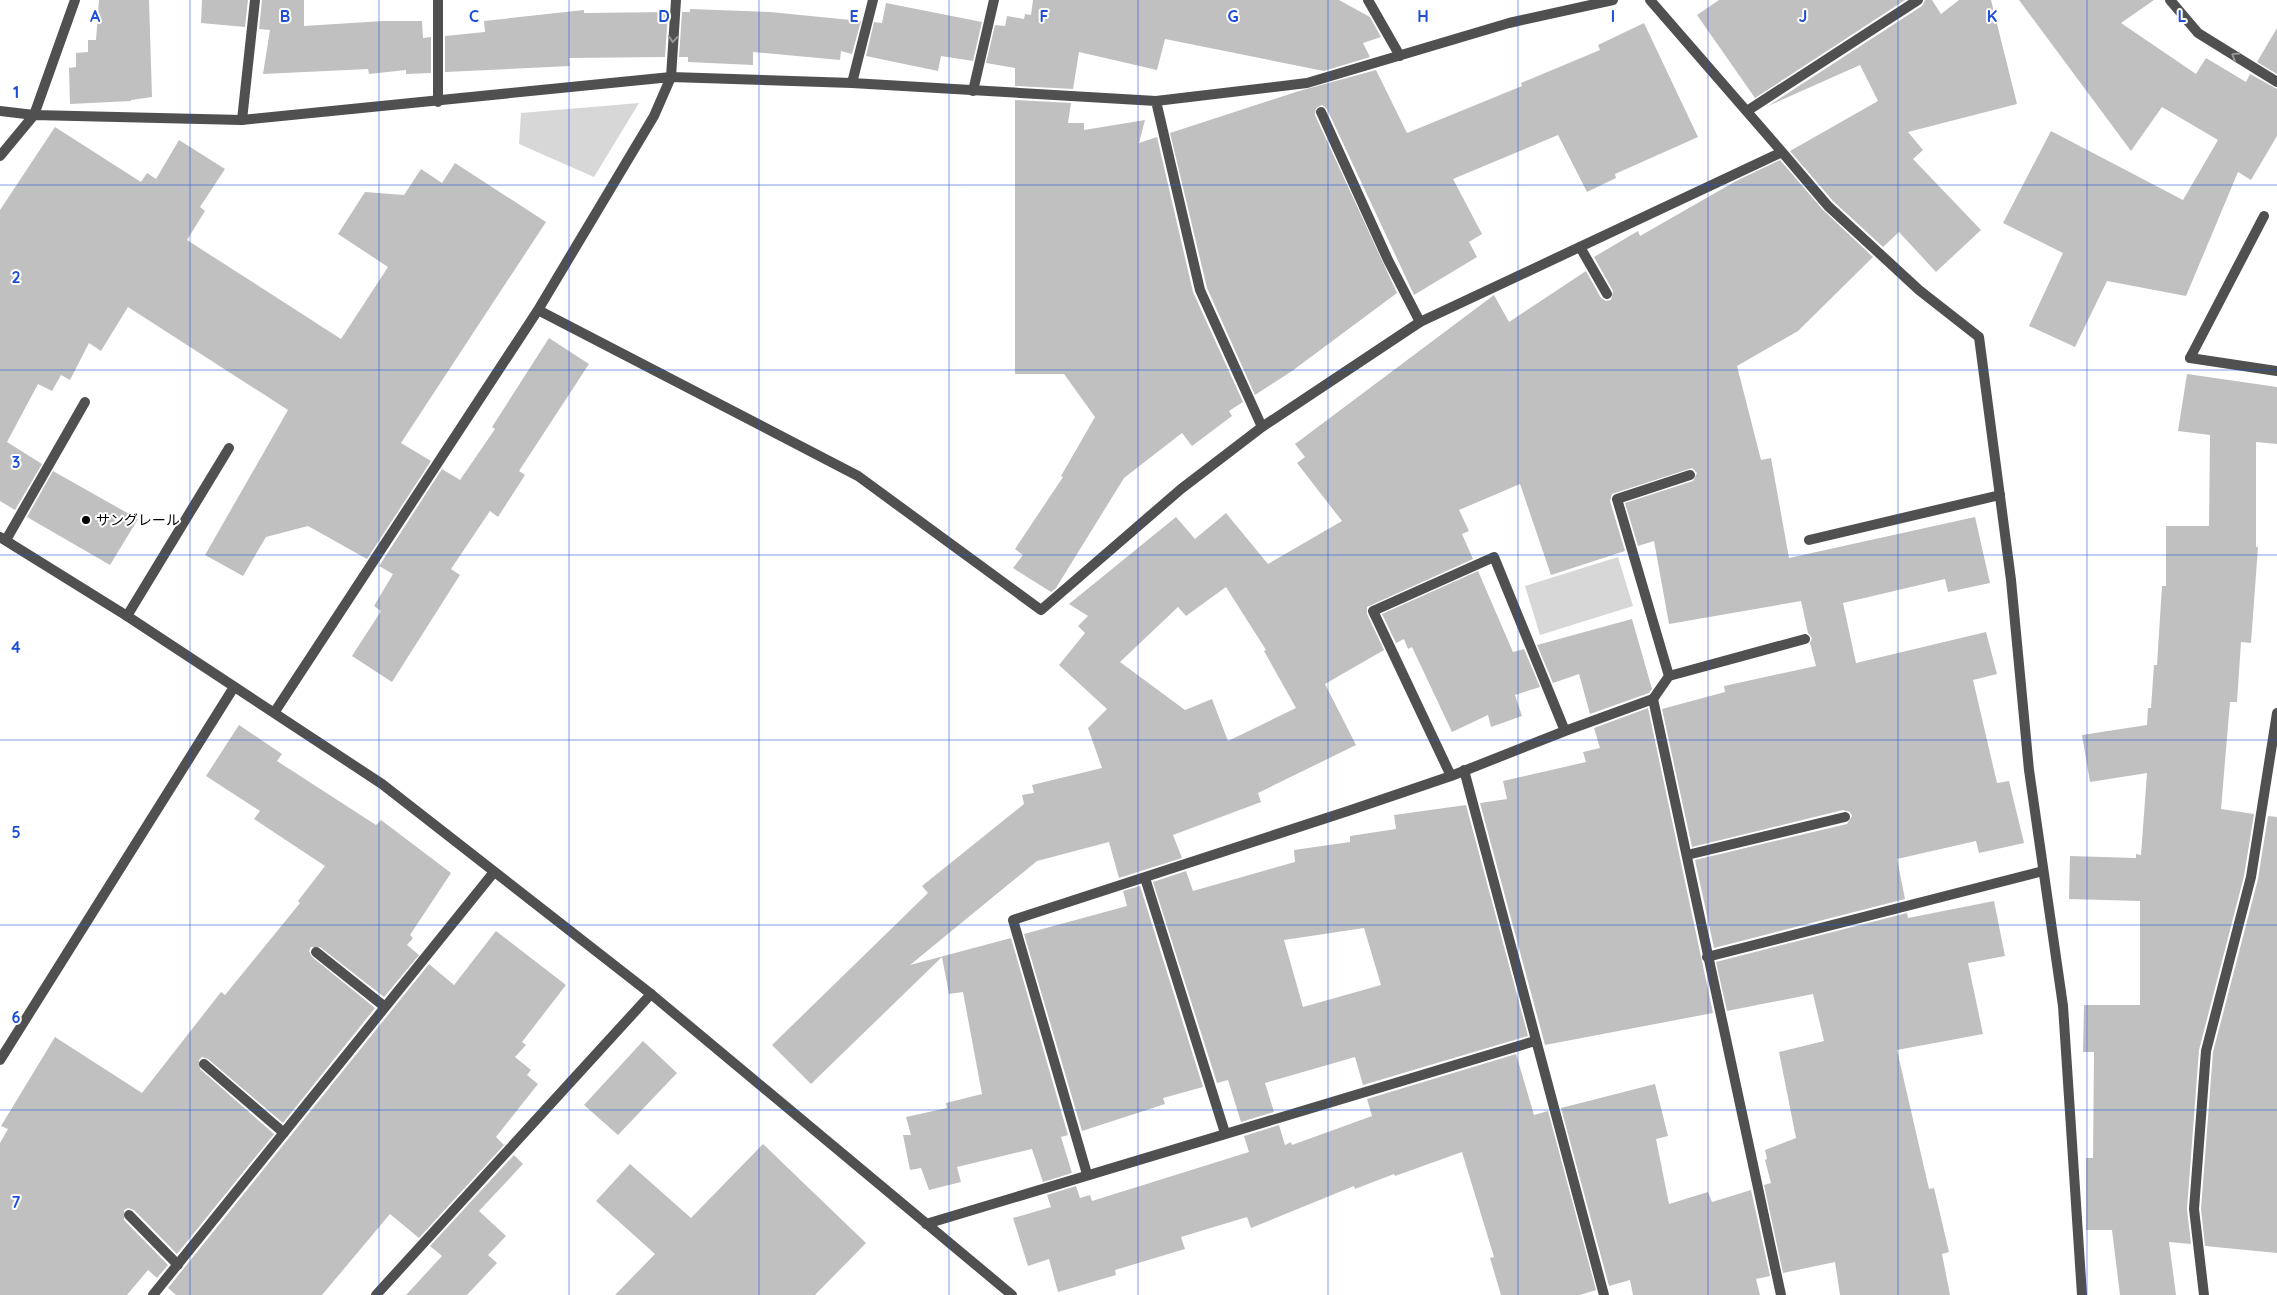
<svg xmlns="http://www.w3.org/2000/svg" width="2277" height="1295" font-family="Quicksand,'Noto Sans JP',sans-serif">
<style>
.green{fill:#d7d7d7}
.building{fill:#c0c0c0;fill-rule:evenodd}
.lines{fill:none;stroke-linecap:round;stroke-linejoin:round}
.service{stroke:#505050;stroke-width:10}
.minor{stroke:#505050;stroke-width:10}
.oneway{stroke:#969696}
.grid{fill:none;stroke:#1d4ed8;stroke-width:1;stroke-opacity:0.55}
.poi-dot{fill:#000;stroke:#fff;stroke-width:2}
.labels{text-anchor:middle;stroke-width:4;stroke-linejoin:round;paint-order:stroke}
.poi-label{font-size:14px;fill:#000;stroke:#fff;text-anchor:start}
.grid-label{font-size:16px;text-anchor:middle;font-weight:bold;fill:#1d4ed8;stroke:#fff;stroke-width:4;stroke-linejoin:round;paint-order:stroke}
</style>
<rect width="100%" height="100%" fill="#fff"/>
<path class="green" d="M 639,103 L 594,177 L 519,144 L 521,113 Z
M 1618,557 L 1633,606 L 1540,635 L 1525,586 Z"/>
<path class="building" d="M 99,0 L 149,0 L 152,97 L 131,100 L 131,101 L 70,104 L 69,68 L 76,67 L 76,53 L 88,52 L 88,40 L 96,40 Z
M 202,0 L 248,0 L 245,27 L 201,23 Z
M 262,0 L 304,0 L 304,26 L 383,21 L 422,21 L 423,38 L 431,37 L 431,73 L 406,74 L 406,70 L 369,74 L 368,69 L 263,74 L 270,30 L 259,29 Z
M 1033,0 L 1339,0 L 1370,17 L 1381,37 L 1363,43 L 1370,57 L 1324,71 L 1165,39 L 1157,70 L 1079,52 L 1073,89 L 1015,86 L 1015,68 L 986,63 L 995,25 L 1005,26 L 1007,16 L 1024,19 L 1025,14 L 1031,15 Z
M 1719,0 L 1905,0 L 1755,98 L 1697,15 Z
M 1925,0 L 1932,0 L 1941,14 L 1959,0 L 1991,0 L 2017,104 L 1908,132 L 1923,150 L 1913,159 L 1981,230 L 1936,272 L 1899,232 L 1883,247 L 1833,201 L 1790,151 L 1878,101 L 1860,65 L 1768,106 L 1922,6 Z
M 2019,0 L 2154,0 L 2121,23 L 2196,74 L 2206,58 L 2246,82 L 2250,74 L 2277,89 L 2277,136 L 2251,180 L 2238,172 L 2186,296 L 2107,281 L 2075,347 L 2029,326 L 2063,253 L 2003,223 L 2051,131 L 2183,200 L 2218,140 L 2162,107 L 2131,151 Z
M 886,3 L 982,22 L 973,61 L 941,56 L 938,71 L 866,56 L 874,22 L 882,23 Z
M 690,9 L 770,12 L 861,21 L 852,54 L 841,51 L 840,60 L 753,52 L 753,65 L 688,62 L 688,57 L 679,57 L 682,12 L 690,12 Z
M 584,10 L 584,13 L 668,12 L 665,57 L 569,58 L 570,66 L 445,72 L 445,36 L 485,32 L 484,21 Z
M 1644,23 L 1698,137 L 1615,174 L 1616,178 L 1587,192 L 1558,135 L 1453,179 L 1482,234 L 1469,242 L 1477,257 L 1414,295 L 1327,109 L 1322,105 L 1316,108 L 1315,115 L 1397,293 L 1292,371 L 1255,395 L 1207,288 L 1170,133 L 1299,91 L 1376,70 L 1407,133 L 1522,86 L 1521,83 L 1600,50 L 1598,45 Z
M 2277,28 L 2277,74 L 2257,62 Z
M 1015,100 L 1071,103 L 1068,123 L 1084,123 L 1084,130 L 1145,120 L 1139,143 L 1157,137 L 1193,292 L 1243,402 L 1229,411 L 1232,416 L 1192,446 L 1182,433 L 1124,478 L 1056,588 L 1051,592 L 1013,568 L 1023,555 L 1015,549 L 1063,477 L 1061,476 L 1095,417 L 1064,374 L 1015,374 Z
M 55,127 L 141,182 L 147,173 L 156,179 L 179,140 L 225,169 L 200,207 L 205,211 L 187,240 L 341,339 L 388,267 L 338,234 L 365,192 L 404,195 L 421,169 L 442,183 L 455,163 L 546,222 L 401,443 L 431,461 L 367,559 L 308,526 L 266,537 L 243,576 L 205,555 L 288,410 L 128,307 L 101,351 L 89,343 L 70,380 L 61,375 L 52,391 L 38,384 L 7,442 L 42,464 L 15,510 L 0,501 L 0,210 Z
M 1780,160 L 1823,210 L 1873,257 L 1798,331 L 1737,366 L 1761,460 L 1771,458 L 1789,558 L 1975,517 L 1990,583 L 1948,592 L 1945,579 L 1843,603 L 1856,663 L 1986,632 L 1997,674 L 1973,680 L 1997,783 L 2009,781 L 2024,843 L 1979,853 L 1976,841 L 1897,859 L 1905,899 L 1714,948 L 1695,860 L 1847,824 L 1852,816 L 1850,812 L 1843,810 L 1692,847 L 1662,709 L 1725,692 L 1724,686 L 1816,666 L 1810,643 L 1812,638 L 1808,633 L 1801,601 L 1669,624 L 1654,541 L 1638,546 L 1625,503 L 1693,481 L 1697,473 L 1692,468 L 1612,494 L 1610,501 L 1625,551 L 1551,575 L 1520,484 L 1459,510 L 1469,531 L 1462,534 L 1473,559 L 1367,607 L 1367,614 L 1384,650 L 1325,684 L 1356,745 L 1258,793 L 1261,802 L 1173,835 L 1182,858 L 1119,878 L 1109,842 L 1037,861 L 910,965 L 1011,938 L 1068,1135 L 1061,1137 L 1072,1173 L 1043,1182 L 1032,1149 L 957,1167 L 961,1182 L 929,1190 L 921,1168 L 910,1170 L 903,1135 L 911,1135 L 906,1117 L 947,1108 L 946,1103 L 982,1094 L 963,992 L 949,994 L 942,957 L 811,1084 L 772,1045 L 928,893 L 922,886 L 1024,804 L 1022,795 L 1034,793 L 1032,785 L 1102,768 L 1088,728 L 1107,709 L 1059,665 L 1085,633 L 1078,626 L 1088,616 L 1069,604 L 1176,517 L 1195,539 L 1226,513 L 1268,564 L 1342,521 L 1297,463 L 1305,457 L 1295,444 L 1494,295 L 1509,322 L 1586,271 L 1601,298 L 1606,301 L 1611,300 L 1613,291 L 1594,257 L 1638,231 L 1640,236 L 1736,181 ZM 1226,587 L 1266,650 L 1264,651 L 1296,708 L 1228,741 L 1212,699 L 1185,710 L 1120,662 L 1178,607 L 1186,616 Z
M 549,338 L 589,364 L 519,471 L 525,475 L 498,517 L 490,511 L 451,569 L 460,575 L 392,682 L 352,656 L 381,611 L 374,606 L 393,574 L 379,566 L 442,469 L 460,480 L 495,429 L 492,427 Z
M 2187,374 L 2277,387 L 2277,444 L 2256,442 L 2256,547 L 2258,547 L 2251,643 L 2241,642 L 2237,702 L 2230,702 L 2221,809 L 2254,814 L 2244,876 L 2199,1050 L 2187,1209 L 2191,1244 L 2169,1242 L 2176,1295 L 2120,1295 L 2112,1230 L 2086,1230 L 2086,1158 L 2093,1158 L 2094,1052 L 2083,1052 L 2084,1005 L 2140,1005 L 2140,901 L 2069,899 L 2070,856 L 2136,858 L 2136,854 L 2141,855 L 2147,773 L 2090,782 L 2082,735 L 2147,725 L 2148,708 L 2151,708 L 2154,665 L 2157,665 L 2162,586 L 2166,586 L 2166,526 L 2209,526 L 2210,435 L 2178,431 Z
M 53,471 L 138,519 L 110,565 L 27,517 Z
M 1478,571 L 1513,652 L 1524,649 L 1540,687 L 1515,695 L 1522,716 L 1491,727 L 1488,715 L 1452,732 L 1412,647 L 1408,649 L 1404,639 L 1396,643 L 1382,614 Z
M 1632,619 L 1652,689 L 1649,693 L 1590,714 L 1579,674 L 1553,683 L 1537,645 Z
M 1648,708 L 1713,1013 L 1545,1045 L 1480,803 L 1507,799 L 1503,781 L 1586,762 L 1583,752 L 1600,748 L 1594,728 Z
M 239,725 L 282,754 L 277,761 L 376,825 L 381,820 L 451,873 L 410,935 L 413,938 L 407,945 L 419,955 L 384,997 L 320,947 L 311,947 L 309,951 L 312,957 L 375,1008 L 283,1123 L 208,1059 L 202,1057 L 199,1060 L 200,1069 L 274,1134 L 177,1254 L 134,1210 L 128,1208 L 124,1210 L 124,1220 L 168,1265 L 157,1278 L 148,1270 L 127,1295 L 0,1295 L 0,1143 L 8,1129 L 1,1126 L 55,1037 L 142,1093 L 221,992 L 225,995 L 300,903 L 298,901 L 325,866 L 254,819 L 260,811 L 206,776 Z
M 1466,805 L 1528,1036 L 1363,1085 L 1355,1057 L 1265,1083 L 1274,1112 L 1241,1122 L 1228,1080 L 1217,1083 L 1153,882 L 1186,871 L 1193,891 L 1295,862 L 1294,850 L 1350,842 L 1350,836 L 1396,829 L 1394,815 ZM 1364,928 L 1381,985 L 1303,1007 L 1284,940 Z
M 2268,816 L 2277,817 L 2277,1253 L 2205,1246 L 2201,1209 L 2213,1052 L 2258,879 Z
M 1140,886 L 1203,1087 L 1163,1098 L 1165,1104 L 1082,1131 L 1024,934 L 1127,906 L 1123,891 Z
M 1994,901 L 2005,956 L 1968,963 L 1983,1034 L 1897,1050 L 1929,1189 L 1934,1188 L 1949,1252 L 1942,1254 L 1950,1295 L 1840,1295 L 1835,1262 L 1783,1273 L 1764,1185 L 1771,1183 L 1765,1160 L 1767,1159 L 1765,1150 L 1796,1138 L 1779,1052 L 1824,1041 L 1813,994 L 1727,1011 L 1716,962 L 1907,913 L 1908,918 Z
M 496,931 L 566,985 L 522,1042 L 526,1045 L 515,1057 L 531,1070 L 527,1075 L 538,1084 L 496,1137 L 504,1145 L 419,1238 L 390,1214 L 322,1295 L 176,1295 L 168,1288 L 429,964 L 454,985 Z
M 643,1041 L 677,1073 L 618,1135 L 584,1105 Z
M 1516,1054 L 1534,1115 L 1548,1111 L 1596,1290 L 1580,1295 L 1501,1295 L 1490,1258 L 1494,1257 L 1462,1152 L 1395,1176 L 1394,1174 L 1355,1189 L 1354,1186 L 1251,1228 L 1247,1217 L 1181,1237 L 1185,1249 L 1115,1270 L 1116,1275 L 1058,1292 L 1049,1259 L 1028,1266 L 1013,1218 L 1051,1207 L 1047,1195 L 1076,1186 L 1080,1198 L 1090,1195 L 1092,1201 L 1249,1152 L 1244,1136 L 1279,1125 L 1285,1145 L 1291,1142 L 1292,1145 L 1372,1116 L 1367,1099 Z
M 1655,1084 L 1668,1136 L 1656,1139 L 1669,1204 L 1708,1192 L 1712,1202 L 1751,1190 L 1770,1276 L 1756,1279 L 1760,1295 L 1633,1295 L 1630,1280 L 1609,1286 L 1561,1108 Z
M 763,1144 L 866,1243 L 815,1295 L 615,1295 L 655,1254 L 596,1201 L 630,1164 L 691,1218 Z
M 514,1155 L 523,1164 L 479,1211 L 506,1236 L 488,1255 L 497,1263 L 467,1295 L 406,1295 L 442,1256 L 430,1246 Z"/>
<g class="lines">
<path class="service" d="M 852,83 L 873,0
M 973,91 L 994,0
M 1747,111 L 1918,0
M 1321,112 L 1388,260 L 1420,322
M 242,120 L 255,0
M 1580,247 L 1607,294
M 2190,358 L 2264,216
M 6,540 L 85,402
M 1809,540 L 2000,495
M 127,616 L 229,448
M 1669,676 L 1617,499 L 1690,475
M 1653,699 L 1669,676 L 1805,639
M 1687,855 L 1845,817
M 1145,878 L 1225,1133
M 316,952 L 385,1007
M 204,1064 L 284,1133
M 129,1215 L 178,1265
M 153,1295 L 494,872
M 376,1295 L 651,994"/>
<path class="minor" d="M 1368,0 L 1400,56
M 1650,0 L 1782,152
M 2170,0 L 2198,33 L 2277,82
M 1156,101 L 1200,290 L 1262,427
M 438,102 L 438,0
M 0,111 L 34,115 L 242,120 L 671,77 L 852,83 L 1156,101 L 1307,83 L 1509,23 L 1613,0
M 0,156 L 34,115 L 75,0
M 538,310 L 858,476 L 1041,610 L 1181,489 L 1262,427 L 1420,322 L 1782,152 L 1828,206 L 1919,290 L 1979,337 L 2011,580 L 2029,770 L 2063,1006 L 2082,1295
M 2190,358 L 2277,371
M 0,537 L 127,616 L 382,784 L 651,994 L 1012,1295
M 274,713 L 538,310 L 654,116 L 671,77 L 676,0
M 1464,770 L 1604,1295
M 1451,776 L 1373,611 L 1494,557 L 1565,731
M 1707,957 L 2043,871
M 0,1060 L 234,687
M 1087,1174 L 1013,920 L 1348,811 L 1451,776 L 1565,731 L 1653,699 L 1781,1295
M 926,1224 L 1535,1041
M 2204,1295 L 2194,1209 L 2206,1051 L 2251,877 L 2277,713"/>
</g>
<defs><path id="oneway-chevron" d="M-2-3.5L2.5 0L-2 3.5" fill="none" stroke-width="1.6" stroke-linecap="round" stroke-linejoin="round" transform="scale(1.25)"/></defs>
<g class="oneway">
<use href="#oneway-chevron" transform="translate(673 39) rotate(94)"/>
<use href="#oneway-chevron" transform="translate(2235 56) rotate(-148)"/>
</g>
<path class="grid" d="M 190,0 L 190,1295M 379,0 L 379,1295M 569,0 L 569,1295M 759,0 L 759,1295M 949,0 L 949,1295M 1138,0 L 1138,1295M 1328,0 L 1328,1295M 1518,0 L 1518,1295M 1708,0 L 1708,1295M 1898,0 L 1898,1295M 2087,0 L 2087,1295M 0,185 L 2277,185M 0,370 L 2277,370M 0,555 L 2277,555M 0,740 L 2277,740M 0,925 L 2277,925M 0,1110 L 2277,1110"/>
<circle class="poi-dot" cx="86" cy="520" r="5"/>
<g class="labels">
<g class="poi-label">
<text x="96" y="525">サングレール</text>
</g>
</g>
<g class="grid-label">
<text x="95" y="22">A</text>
<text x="285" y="22">B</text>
<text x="474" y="22">C</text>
<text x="664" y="22">D</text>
<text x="854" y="22">E</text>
<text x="1044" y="22">F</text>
<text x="1233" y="22">G</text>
<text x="1423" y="22">H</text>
<text x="1613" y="22">I</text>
<text x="1803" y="22">J</text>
<text x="1992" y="22">K</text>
<text x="2182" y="22">L</text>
<text x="16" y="98">1</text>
<text x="16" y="283">2</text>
<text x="16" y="468">3</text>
<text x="16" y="653">4</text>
<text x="16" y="838">5</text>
<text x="16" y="1023">6</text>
<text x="16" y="1208">7</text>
</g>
</svg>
